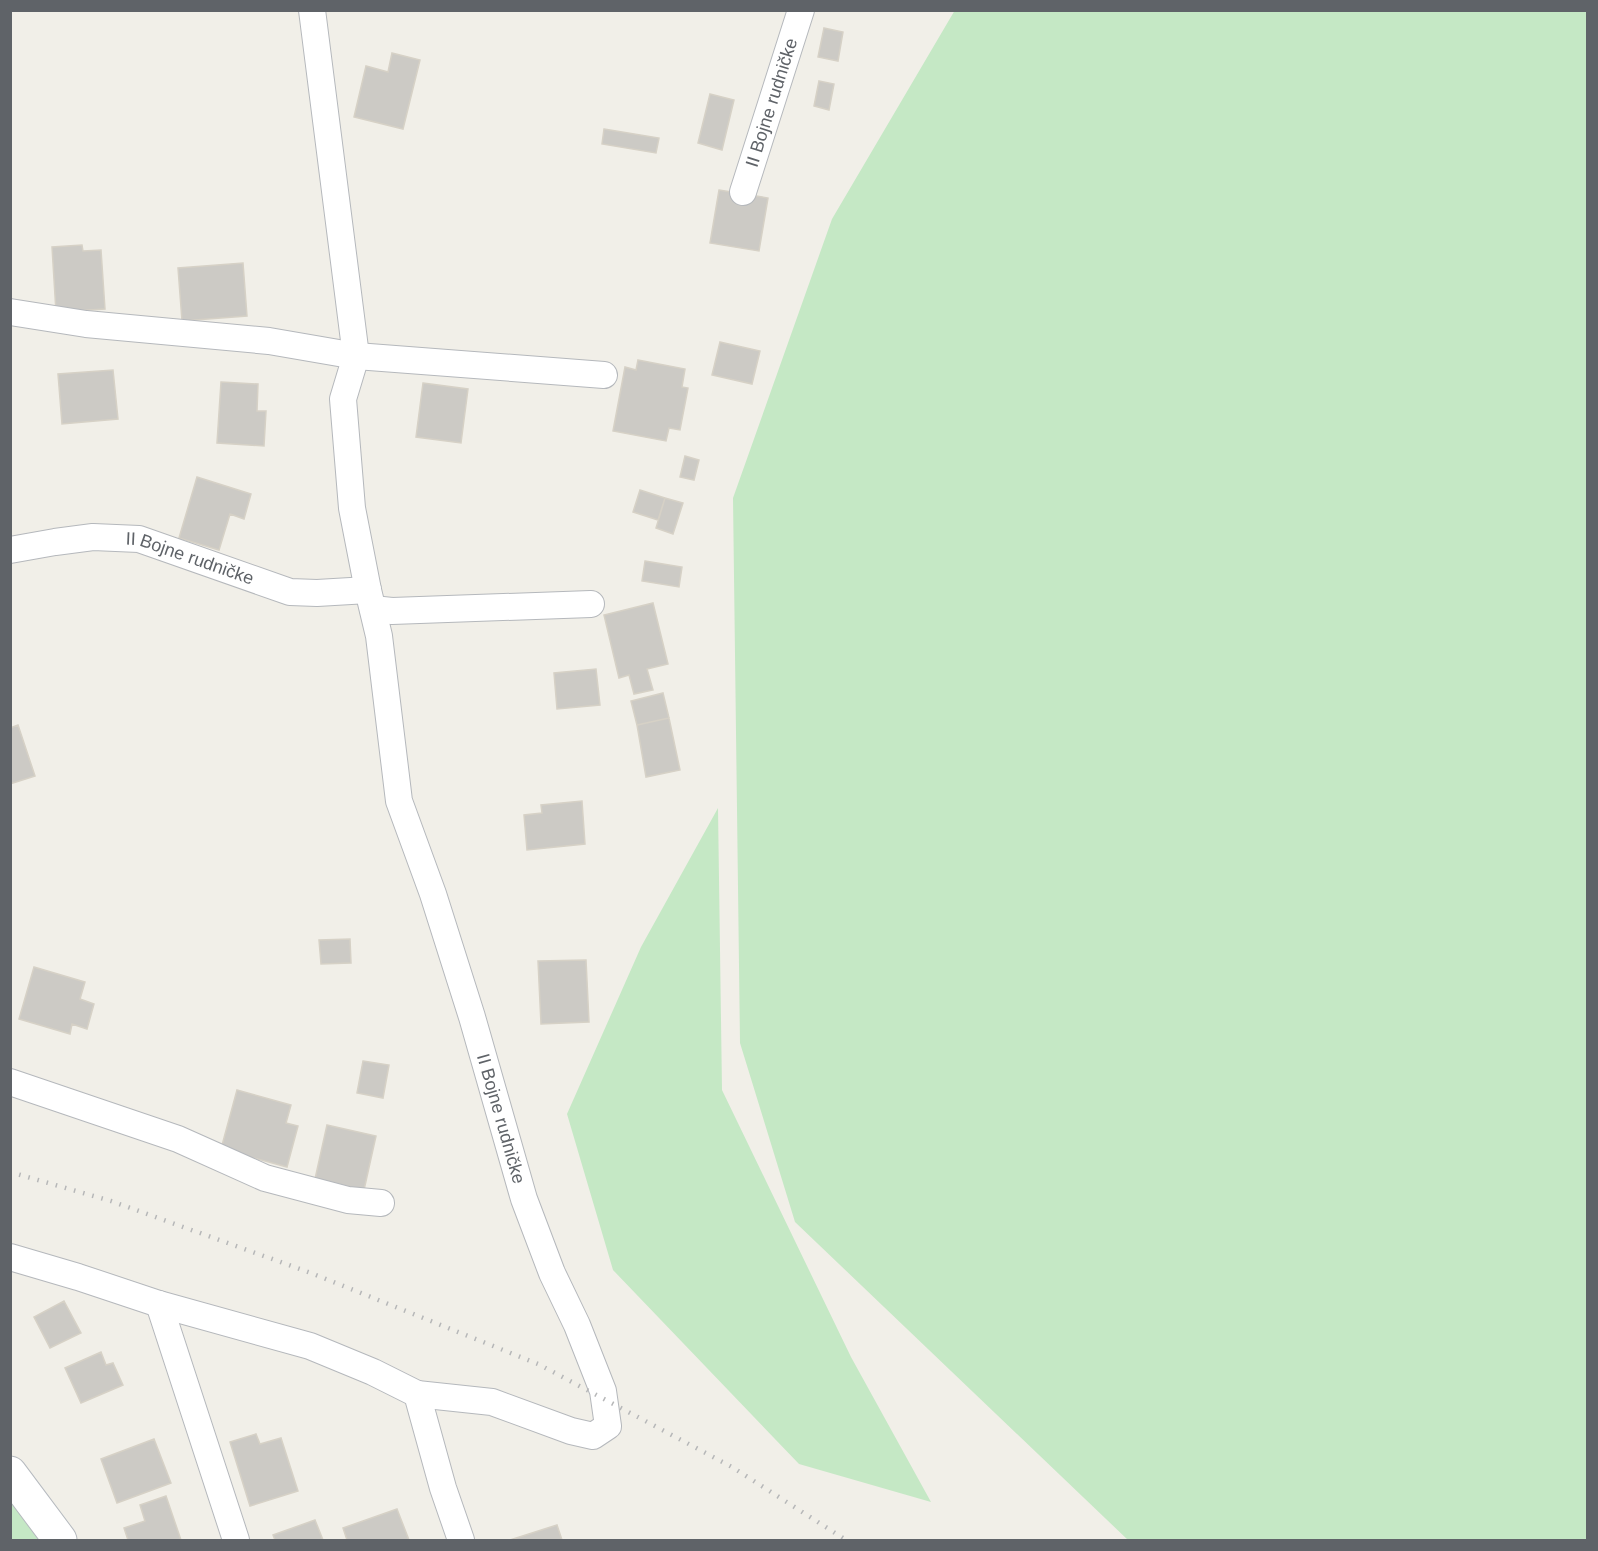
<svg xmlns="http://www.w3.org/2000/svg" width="1598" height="1551" font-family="Arial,sans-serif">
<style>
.green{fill:#c5e8c5}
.building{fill:#cccac5;stroke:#d6d1c6;stroke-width:1.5}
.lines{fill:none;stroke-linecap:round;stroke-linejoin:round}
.street-casing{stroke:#b5b8bc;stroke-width:28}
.secondary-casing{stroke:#b6babf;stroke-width:35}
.street{stroke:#fff;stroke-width:26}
.secondary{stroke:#fff;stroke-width:33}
.rail{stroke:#b6b7b8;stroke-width:4.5;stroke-dasharray:1.5 8;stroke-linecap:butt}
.labels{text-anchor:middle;stroke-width:5;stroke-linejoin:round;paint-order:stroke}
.street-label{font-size:18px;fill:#5f6368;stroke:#fff}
</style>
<rect width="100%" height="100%" fill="#f1efe8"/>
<path class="green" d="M 955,10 L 1587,11 L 1587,1540 L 1128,1540 L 795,1222 L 740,1043 L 733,498 L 832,219 Z
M 718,808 L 722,1090 L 851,1357 L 931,1502 L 799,1464 L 613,1270 L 567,1114 L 641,947 Z
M 11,1473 L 60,1540 L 11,1540 Z"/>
<path class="building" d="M 824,28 L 843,32 L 838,61 L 818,57 Z
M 392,53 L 420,60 L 403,129 L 354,117 L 366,66 L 388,72 Z
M 819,81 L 834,84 L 829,110 L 814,106 Z
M 710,94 L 734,100 L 722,150 L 698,143 Z
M 604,129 L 659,138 L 656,153 L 602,144 Z
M 719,190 L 768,198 L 759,251 L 710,243 Z
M 82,245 L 83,251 L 101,250 L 105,309 L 56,312 L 52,247 Z
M 243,263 L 247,316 L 182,321 L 178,268 Z
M 720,342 L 760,351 L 752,384 L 712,375 Z
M 638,360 L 685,369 L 682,387 L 688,388 L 680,430 L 669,428 L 666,441 L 613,431 L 625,367 L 636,370 Z
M 113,370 L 118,419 L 62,424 L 58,374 Z
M 221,382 L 258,384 L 257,411 L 266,411 L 264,446 L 217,443 Z
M 423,383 L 468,389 L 461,443 L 416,437 Z
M 685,456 L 699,460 L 694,480 L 680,477 Z
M 197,477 L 251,494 L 244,519 L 230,514 L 219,550 L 179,538 Z
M 640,490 L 665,498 L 658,520 L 633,512 Z
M 665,498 L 683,503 L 673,534 L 656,528 Z
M 645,561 L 682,567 L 679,587 L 642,581 Z
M 653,603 L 668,664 L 647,669 L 653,690 L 634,694 L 629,675 L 619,678 L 604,615 Z
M 596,669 L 600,705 L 557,709 L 554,673 Z
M 663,693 L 669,718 L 637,725 L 631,701 Z
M 669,718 L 680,770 L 646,777 L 637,725 Z
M 18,725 L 35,776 L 10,784 L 10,728 Z
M 582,801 L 585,844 L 527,850 L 524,815 L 542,813 L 541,805 Z
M 350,939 L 351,963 L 321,964 L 319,940 Z
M 586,960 L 589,1022 L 541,1024 L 538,961 Z
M 34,967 L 85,982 L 80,999 L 94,1004 L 87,1029 L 72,1024 L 70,1034 L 19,1019 Z
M 363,1061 L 389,1065 L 383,1098 L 357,1093 Z
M 237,1090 L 291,1105 L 286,1123 L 298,1126 L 287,1167 L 221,1149 Z
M 327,1125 L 376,1136 L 364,1190 L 315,1179 Z
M 64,1301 L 81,1333 L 50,1348 L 34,1317 Z
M 101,1352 L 106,1365 L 113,1363 L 123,1385 L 81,1403 L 65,1368 Z
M 256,1434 L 260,1444 L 281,1438 L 298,1491 L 250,1506 L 230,1442 Z
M 154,1439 L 171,1483 L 117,1503 L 101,1459 Z
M 166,1496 L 181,1540 L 128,1540 L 124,1528 L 145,1521 L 140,1505 Z
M 397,1509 L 409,1540 L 347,1540 L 343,1528 Z
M 315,1520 L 323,1540 L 275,1540 L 273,1535 Z
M 557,1525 L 562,1540 L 510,1540 Z"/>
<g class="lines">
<g class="street-casing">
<g id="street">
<path id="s1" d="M 312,10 L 356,356 L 343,399 L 352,508 L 368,590 L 379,636 L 399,801 L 433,894 L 472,1017 L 524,1199 L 552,1273 L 577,1325 L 603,1391 L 608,1426 L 593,1436 L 571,1431 L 492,1402 L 417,1394"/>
<path id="s2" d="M 743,192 L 801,10"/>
<path d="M 10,312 L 86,324 L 269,341 L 356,356 L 604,375"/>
<path id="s3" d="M 10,550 L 55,542 L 93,537 L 139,539 L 290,592 L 317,593 L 368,590"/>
<path d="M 373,609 L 392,611 L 591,604"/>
<path d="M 10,1082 L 178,1139 L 265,1178 L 348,1200 L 381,1203"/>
<path d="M 10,1257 L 78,1277 L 159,1304 L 310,1346 L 373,1372 L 417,1394 L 443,1488 L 461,1540"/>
<path d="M 159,1304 L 236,1540"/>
</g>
</g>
<g class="secondary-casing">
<path id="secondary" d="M 10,1473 L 60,1540"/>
</g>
<use href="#street" class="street"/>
<use href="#secondary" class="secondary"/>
<path class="rail" d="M 10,1172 L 111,1201 L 311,1273 L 538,1364 L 732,1467 L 846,1540"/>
</g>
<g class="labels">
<g class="street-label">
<text dy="6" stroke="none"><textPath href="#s2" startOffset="94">II Bojne rudničke</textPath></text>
<text dy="6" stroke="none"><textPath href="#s3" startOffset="184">II Bojne rudničke</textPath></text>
<text dy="6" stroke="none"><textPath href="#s1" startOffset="1134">II Bojne rudničke</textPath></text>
</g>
</g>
<rect width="1598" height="1551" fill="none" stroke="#5f6368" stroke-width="24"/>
</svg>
